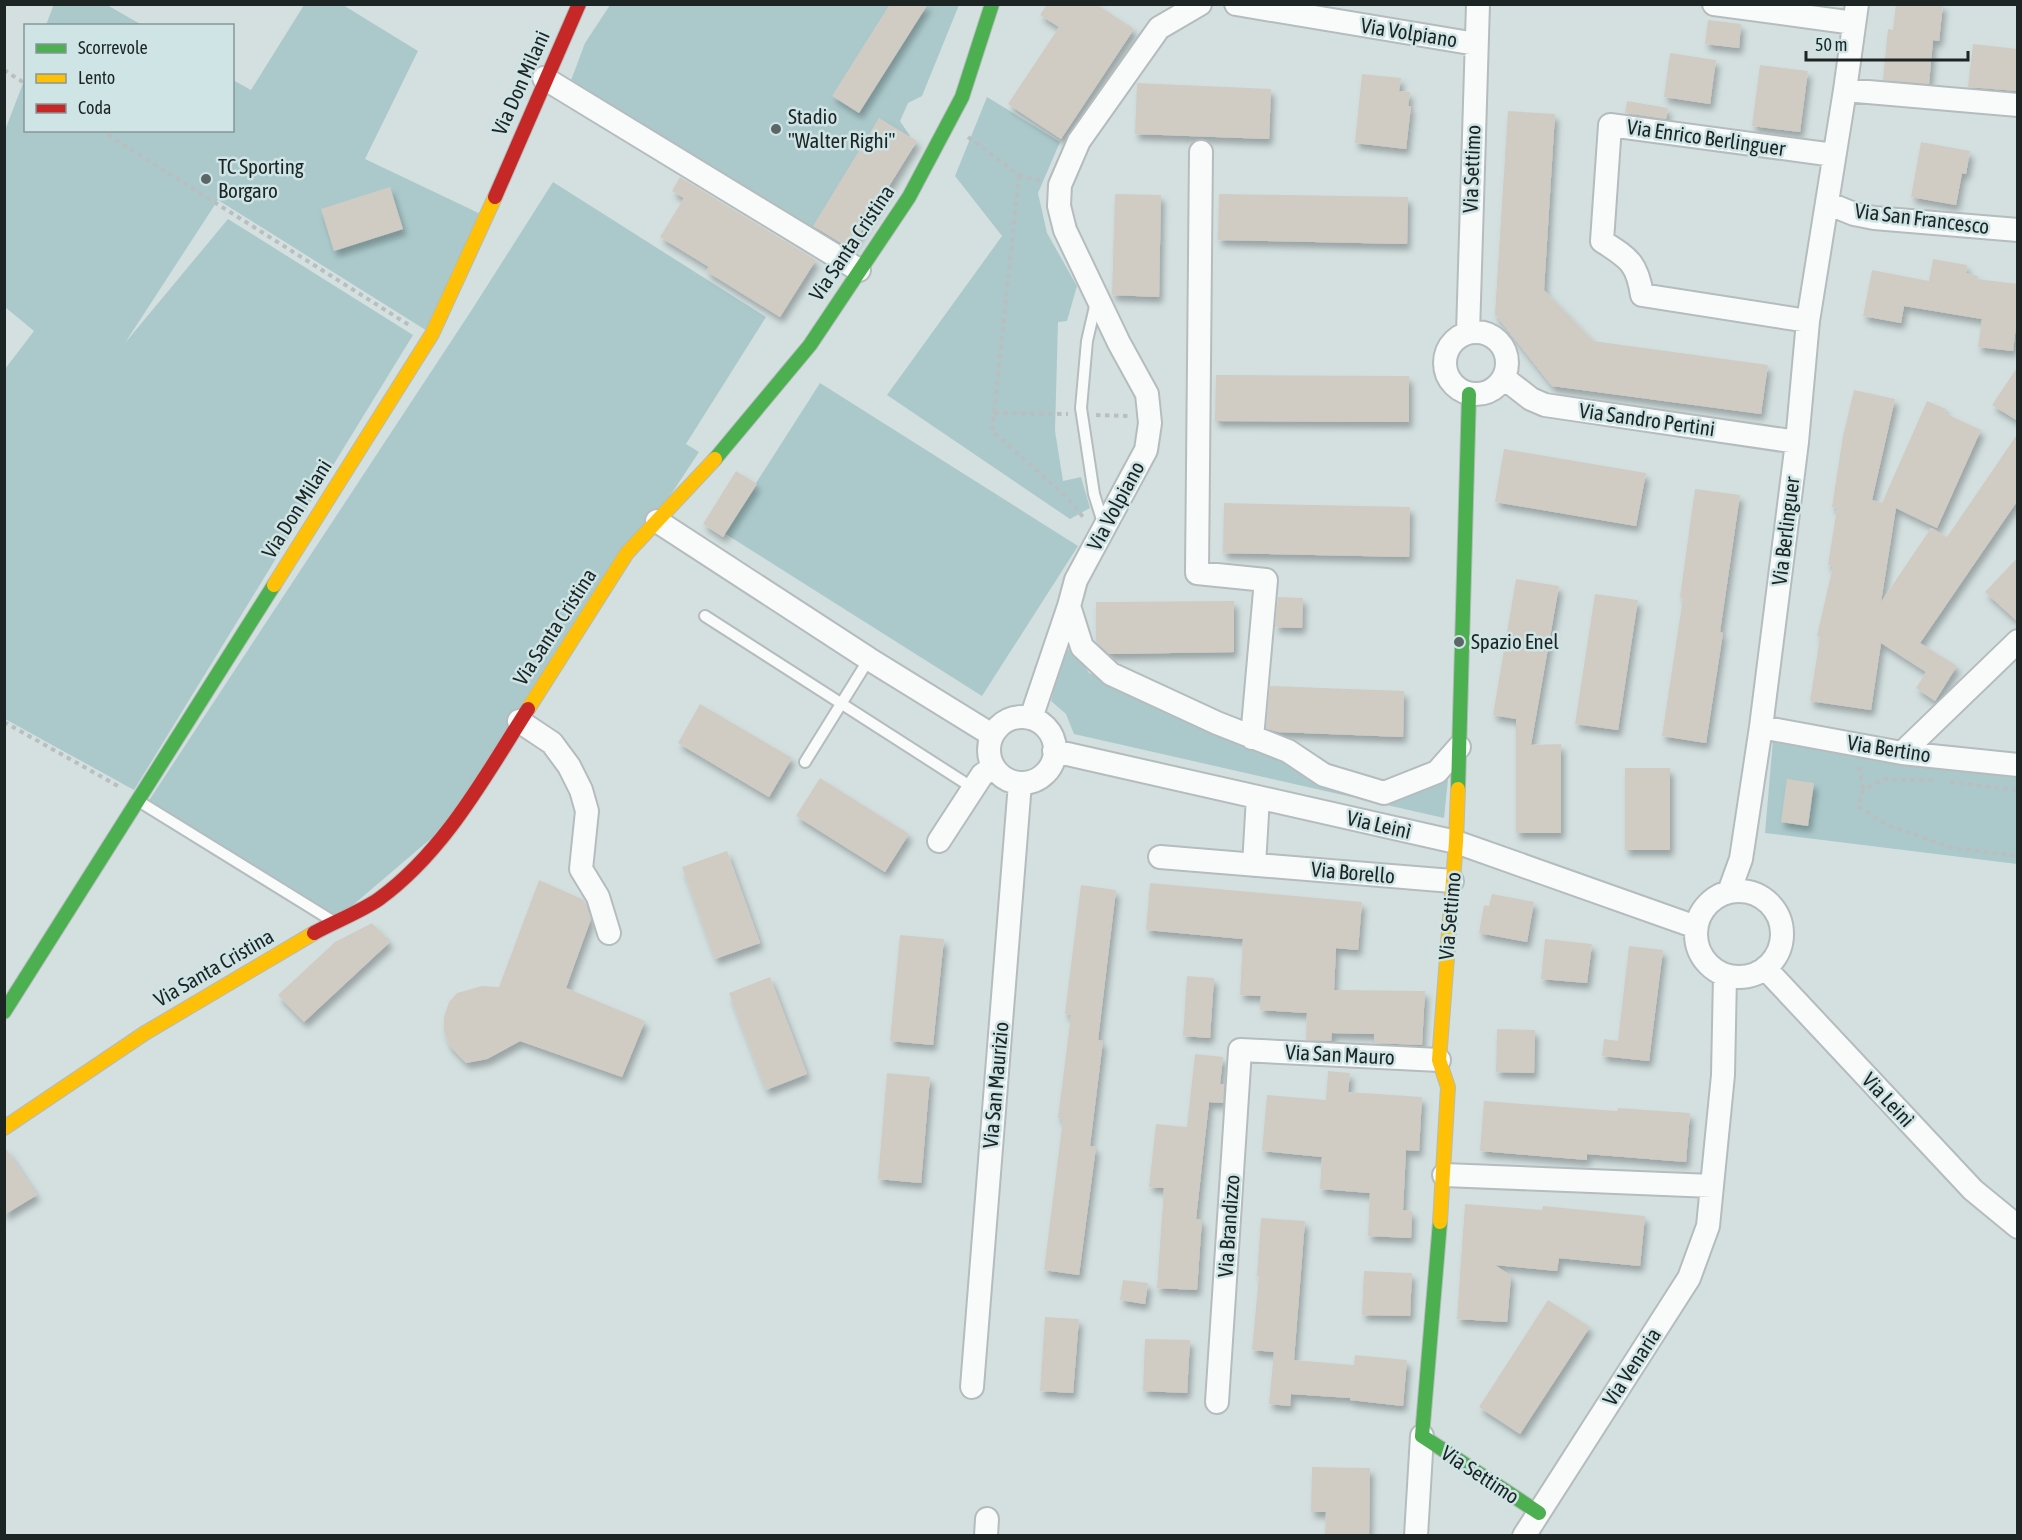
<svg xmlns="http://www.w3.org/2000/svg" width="2022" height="1540" font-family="'Asap Condensed',sans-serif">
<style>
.green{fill:#abc9cb}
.building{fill:#d0ccc4;filter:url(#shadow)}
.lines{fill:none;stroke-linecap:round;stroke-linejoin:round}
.lane-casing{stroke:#b4bcbd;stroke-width:14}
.street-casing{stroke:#b4bcbd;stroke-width:26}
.fast-casing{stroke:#b4bcbd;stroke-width:16}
.slow-casing{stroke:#b4bcbd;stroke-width:16}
.jam-casing{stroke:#b4bcbd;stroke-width:16}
.path{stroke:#babebe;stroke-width:4;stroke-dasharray:4.5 4.5;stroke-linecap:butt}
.lane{stroke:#f9fafa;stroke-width:10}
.street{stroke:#f9fafa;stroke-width:22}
.fast{stroke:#4caf50;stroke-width:14}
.slow{stroke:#ffc107;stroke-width:14}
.jam{stroke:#c62828;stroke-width:14}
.poi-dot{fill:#5c6666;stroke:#cfe4e5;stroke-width:2}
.labels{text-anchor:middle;stroke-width:5;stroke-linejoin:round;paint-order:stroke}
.street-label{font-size:21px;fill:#1c2424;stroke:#cfe4e5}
.poi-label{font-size:21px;fill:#1c2424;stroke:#cfe4e5;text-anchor:start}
</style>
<defs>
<filter id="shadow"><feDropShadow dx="3.5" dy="6" stdDeviation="3" flood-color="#0004"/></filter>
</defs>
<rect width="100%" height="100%" fill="#d4e0e0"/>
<path class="green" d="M 54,4 L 107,5 L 142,25 L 46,25 Z
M 304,5 L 343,5 L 418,51 L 365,159 L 487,217 L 432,334 L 218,200 L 125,343 L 228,219 L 413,335 L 134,790 L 5,719 L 5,369 L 34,331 L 5,307 L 4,133 L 25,78 L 26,130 L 232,130 L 233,80 L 251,90 Z
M 610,5 L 959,5 L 922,96 L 908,103 L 900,121 L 910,136 L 844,247 L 570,83 L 585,43 Z
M 987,97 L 1060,142 L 1038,193 L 1047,233 L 1077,286 L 1067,321 L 1058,322 L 1055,431 L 1063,481 L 1081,477 L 1090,508 L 1070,519 L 887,395 L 1002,236 L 955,176 Z
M 553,182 L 766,317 L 686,444 L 699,452 L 461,813 L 333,922 L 146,805 L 473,308 Z
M 820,383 L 1078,546 L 982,696 L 724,533 Z
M 1072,646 L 1089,673 L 1211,720 L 1384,793 L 1449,770 L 1444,818 L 1074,734 L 1066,714 L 1051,701 L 1063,655 Z
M 1773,740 L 2017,777 L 2017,864 L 1765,833 Z"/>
<path class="building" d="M 890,4 L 928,4 L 859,113 L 832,96 Z
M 1047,4 L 1096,4 L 1134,29 L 1061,139 L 1008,104 L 1059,27 L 1040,15 Z
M 1896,4 L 1943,4 L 1939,41 L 1933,40 L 1929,84 L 1883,80 L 1888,29 L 1893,30 Z
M 1708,20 L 1741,24 L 1739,48 L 1705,44 Z
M 1973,44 L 2018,49 L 2018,91 L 1968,87 Z
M 1670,53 L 1716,60 L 1710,104 L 1664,97 Z
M 1760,65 L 1808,71 L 1800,132 L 1752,126 Z
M 1362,74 L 1401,78 L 1399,91 L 1410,92 L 1408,106 L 1411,106 L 1406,149 L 1355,143 Z
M 1137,83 L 1271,89 L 1269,139 L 1135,134 Z
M 1627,101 L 1668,108 L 1666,119 L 1625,113 Z
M 1508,111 L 1555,114 L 1544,290 L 1593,341 L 1768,365 L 1761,414 L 1552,386 L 1495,314 Z
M 879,118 L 917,141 L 850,249 L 813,226 Z
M 1921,142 L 1970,151 L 1966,174 L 1962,173 L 1956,205 L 1911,197 Z
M 680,177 L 816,260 L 780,317 L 706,271 L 709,267 L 660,237 L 684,198 L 672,191 Z
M 390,187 L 403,229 L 334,251 L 321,209 Z
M 1115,194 L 1161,195 L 1159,297 L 1112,295 Z
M 1219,194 L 1408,197 L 1407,244 L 1218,240 Z
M 1933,259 L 1967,265 L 1966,273 L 1978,276 L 1977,279 L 2018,284 L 2018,309 L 2013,351 L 1978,347 L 1982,319 L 1904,306 L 1901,323 L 1863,316 L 1872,270 L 1929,281 Z
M 2018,366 L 2018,421 L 1992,405 Z
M 1216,375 L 1409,376 L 1409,422 L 1215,421 Z
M 1854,390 L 1895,399 L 1872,500 L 1882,503 L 1927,401 L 1946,409 L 1944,413 L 1981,430 L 1937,528 L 1896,508 L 1881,602 L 1931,528 L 1947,537 L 2018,433 L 2018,500 L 1920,643 L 1957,666 L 1935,701 L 1916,688 L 1926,672 L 1881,643 L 1871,710 L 1810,701 L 1820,637 L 1817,636 L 1833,566 L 1828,565 L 1837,508 L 1832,507 L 1843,436 Z
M 1504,449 L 1646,473 L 1636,526 L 1495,502 Z
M 736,471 L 757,484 L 723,537 L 703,524 Z
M 1695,489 L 1740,495 L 1720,632 L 1723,633 L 1706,743 L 1662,736 L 1683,598 L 1680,597 Z
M 1224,503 L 1410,507 L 1409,557 L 1223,553 Z
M 2018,557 L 2018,622 L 1985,592 Z
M 1516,579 L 1559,586 L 1531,745 L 1561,744 L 1561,833 L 1516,833 L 1516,719 L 1493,715 Z
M 1595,594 L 1638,600 L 1618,730 L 1575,724 Z
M 1278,597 L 1303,598 L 1302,628 L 1275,627 Z
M 1234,601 L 1234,652 L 1109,654 L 1096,641 L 1096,602 Z
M 1270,686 L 1404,691 L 1403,737 L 1278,732 L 1266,728 Z
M 700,704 L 792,758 L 769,797 L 678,743 Z
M 1625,768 L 1670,768 L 1670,850 L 1625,850 Z
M 820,778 L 909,834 L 885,872 L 796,816 Z
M 1787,779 L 1814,783 L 1808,826 L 1781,822 Z
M 727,851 L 760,943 L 715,959 L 682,867 Z
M 539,880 L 584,900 L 591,919 L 566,988 L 645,1021 L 622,1077 L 520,1041 L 487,1059 L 466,1063 L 449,1045 L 444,1031 L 444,1017 L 449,1002 L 457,993 L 482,986 L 499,987 Z
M 1150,883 L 1362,902 L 1358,950 L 1336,948 L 1334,990 L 1425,991 L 1422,1045 L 1374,1043 L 1374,1034 L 1332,1033 L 1331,1041 L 1306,1040 L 1307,1013 L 1260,1010 L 1261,996 L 1240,995 L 1243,939 L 1146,930 Z
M 1081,885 L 1116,890 L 1098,1040 L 1103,1041 L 1090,1146 L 1096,1147 L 1079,1275 L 1044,1270 L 1063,1119 L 1058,1118 L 1071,1015 L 1065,1014 Z
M 1492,894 L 1534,902 L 1527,942 L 1479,933 L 1484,905 L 1489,906 Z
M 372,923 L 390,942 L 304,1022 L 278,995 L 335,942 Z
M 900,935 L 944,939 L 933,1045 L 890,1041 Z
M 1545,939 L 1592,944 L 1587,983 L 1541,979 Z
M 1629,946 L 1663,950 L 1649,1061 L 1602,1056 L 1604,1039 L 1618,1041 Z
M 1187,976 L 1214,978 L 1210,1038 L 1183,1036 Z
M 770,977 L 807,1074 L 766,1090 L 729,993 Z
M 1497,1029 L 1535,1030 L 1534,1073 L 1496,1072 Z
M 1195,1054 L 1223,1057 L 1220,1084 L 1224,1084 L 1223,1103 L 1209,1102 L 1196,1219 L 1202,1219 L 1197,1290 L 1157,1288 L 1164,1188 L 1149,1187 L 1156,1124 L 1187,1127 Z
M 1328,1071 L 1350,1073 L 1348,1092 L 1422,1097 L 1419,1151 L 1406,1150 L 1403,1210 L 1412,1211 L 1411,1238 L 1368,1236 L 1370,1193 L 1320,1189 L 1322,1157 L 1262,1151 L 1267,1095 L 1326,1100 Z
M 887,1073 L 930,1077 L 921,1183 L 878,1179 Z
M 1484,1101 L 1617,1111 L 1618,1108 L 1690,1113 L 1686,1162 L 1587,1154 L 1587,1160 L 1480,1151 Z
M 4,1146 L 37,1195 L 4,1215 Z
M 1465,1204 L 1542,1210 L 1543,1206 L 1645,1216 L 1640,1266 L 1559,1258 L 1557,1271 L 1495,1265 L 1511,1276 L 1507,1322 L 1457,1319 Z
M 1261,1218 L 1305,1221 L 1294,1360 L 1354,1365 L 1355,1355 L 1407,1360 L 1403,1406 L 1350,1400 L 1350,1398 L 1291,1394 L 1290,1406 L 1269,1404 L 1274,1352 L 1252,1350 L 1259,1276 L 1257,1276 Z
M 1364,1271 L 1412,1273 L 1410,1316 L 1362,1315 Z
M 1123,1280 L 1148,1283 L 1145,1304 L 1120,1300 Z
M 1548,1300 L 1590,1327 L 1520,1434 L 1479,1407 Z
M 1045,1317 L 1079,1319 L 1073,1393 L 1040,1391 Z
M 1145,1339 L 1190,1340 L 1187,1393 L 1143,1391 Z
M 1312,1467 L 1370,1468 L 1369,1536 L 1325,1536 L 1326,1512 L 1311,1512 Z"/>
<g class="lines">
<g class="lane-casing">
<path id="lane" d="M 1096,302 L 1087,341 L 1081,408 L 1094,494 L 1104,526
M 705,616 L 973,788
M 805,762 L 869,659
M 140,802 L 331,920"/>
</g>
<g class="street-casing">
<path id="street" d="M 1200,4 L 1159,28 L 1079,141 L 1060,185 L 1059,206 L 1065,230 L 1119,343 L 1147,394 L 1150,423 L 1146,450 L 1076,580 L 1069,606 L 1082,647 L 1111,674 L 1217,723 L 1288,751 L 1324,775 L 1384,793 L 1437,772 L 1459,747
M 1236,4 L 1476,44
M 1714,4 L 1854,23
M 544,78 L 859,270
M 1845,90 L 2018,105
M 1201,152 L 1197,573 L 1266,580 L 1252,738
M 1827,203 L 1854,214 L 1874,218 L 2018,230
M 1808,321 L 1642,295 C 1637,262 1628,258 1602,241 L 1610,125 L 1834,155
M1445 363a31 31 0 1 1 62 0a31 31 0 1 1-62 0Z
M 1468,333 L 1478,4
M 1504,378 L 1531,399 L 1545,405 L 1797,442
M 657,521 L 869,659 L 992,735
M989 750a33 33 0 1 1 66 0a33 33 0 1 1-66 0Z
M 1031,718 L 1069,606
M 519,721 L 552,743 L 569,766 L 581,790 L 587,811 L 581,869 L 598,897 L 609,933
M 1761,727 L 1902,753 L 2018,765
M 1054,751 L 1456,842 L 1696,927
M 1902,753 L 2018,641
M 939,841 L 982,775 L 993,767
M 1160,857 L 1452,881
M 1254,865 L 1258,797
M1696 934a43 43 0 1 1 86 0a43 43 0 1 1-86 0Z
M 1729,892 L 1741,859 L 1761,727 L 1797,442 L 1808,321 L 1845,90 L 1857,4
M 1765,968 L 1973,1190 L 2018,1227
M 1444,1175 L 1712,1186
M 972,1387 L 1020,783
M 1217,1402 L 1240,1050 L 1439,1060
M 986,1536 L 987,1519
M 1416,1536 L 1422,1436
M 1524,1536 L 1689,1278 L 1708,1226 L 1723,1075 L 1725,975"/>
</g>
<g class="fast-casing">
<path id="fast" d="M 715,459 L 810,345 L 909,197 L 962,97 L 992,4
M 1458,789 L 1469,394
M 4,1012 L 274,585
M 1440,1222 L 1422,1436 L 1539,1513"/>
</g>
<g class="slow-casing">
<path id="slow" d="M 274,585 L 432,334 L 495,197
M 528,709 L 627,553 L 715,459
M 4,1128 L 145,1033 L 314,933
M 1440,1222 L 1448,1087 L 1439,1060 L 1456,842 L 1458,789"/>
</g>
<g class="jam-casing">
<path id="jam" d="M 495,197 L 579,4
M 314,933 C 334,922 362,911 379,899 C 445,851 485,776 528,709"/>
</g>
<path class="path" d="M 4,70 L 26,84
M 100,130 L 409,325
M 968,137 L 1019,175 L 1040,181
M 1019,175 L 992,431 L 1068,498 L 1083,517
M 994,413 L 1068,414
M 1096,415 L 1128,416
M 4,722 L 118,786
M 1859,767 L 1863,790
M 1933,780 L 1884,779 L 1863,790 L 1858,806 L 1887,825 L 1953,848 L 2018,856
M 1950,782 L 2018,790"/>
<use href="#lane" class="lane"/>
<use href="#street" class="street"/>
<use href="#fast" class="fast"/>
<use href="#slow" class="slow"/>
<use href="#jam" class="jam"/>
</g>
<g class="poi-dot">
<circle cx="776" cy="129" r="6"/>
<circle cx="206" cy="179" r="6"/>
<circle cx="1459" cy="642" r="6"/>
</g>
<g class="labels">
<g class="street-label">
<text transform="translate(1409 33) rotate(9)" y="7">Via Volpiano</text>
<text transform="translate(521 83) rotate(-66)" y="7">Via Don Milani</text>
<text transform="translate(1706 138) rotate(8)" y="7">Via Enrico Berlinguer</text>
<text transform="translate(1472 169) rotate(-88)" y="7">Via Settimo</text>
<text transform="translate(1922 219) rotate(7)" y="7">Via San Francesco</text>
<text transform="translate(852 243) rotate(-56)" y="7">Via Santa Cristina</text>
<text transform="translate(1647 420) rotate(8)" y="7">Via Sandro Pertini</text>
<text transform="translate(1116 506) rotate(-62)" y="7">Via Volpiano</text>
<text transform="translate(297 509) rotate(-58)" y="7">Via Don Milani</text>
<text transform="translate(1786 531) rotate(-83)" y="7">Via Berlinguer</text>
<text transform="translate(555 627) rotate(-57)" y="7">Via Santa Cristina</text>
<text transform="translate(1889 749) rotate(9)" y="7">Via Bertino</text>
<text transform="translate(1379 825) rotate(13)" y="7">Via Leinì</text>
<text transform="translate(1353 873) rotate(5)" y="7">Via Borello</text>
<text transform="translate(1450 916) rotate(-85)" y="7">Via Settimo</text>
<text transform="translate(214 968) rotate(-30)" y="7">Via Santa Cristina</text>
<text transform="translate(1340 1055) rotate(3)" y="7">Via San Mauro</text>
<text transform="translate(996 1085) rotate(-85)" y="7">Via San Maurizio</text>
<text transform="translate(1888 1100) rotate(47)" y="7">Via Leinì</text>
<text transform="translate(1229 1226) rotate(-86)" y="7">Via Brandizzo</text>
<text transform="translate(1632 1367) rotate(-57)" y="7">Via Venaria</text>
<text transform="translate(1480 1475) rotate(33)" y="7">Via Settimo</text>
</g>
<g class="poi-label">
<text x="788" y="124">Stadio<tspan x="788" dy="24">"Walter Righi"</tspan></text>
<text x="218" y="174">TC Sporting<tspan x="218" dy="24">Borgaro</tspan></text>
<text x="1471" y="649">Spazio Enel</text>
</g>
</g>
<rect width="2022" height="1540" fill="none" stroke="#1c2424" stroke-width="12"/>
<rect x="24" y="24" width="210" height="108" fill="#cfe4e5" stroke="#879798" stroke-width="1.5"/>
<rect x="36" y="44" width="30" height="9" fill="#4caf50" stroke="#879798" stroke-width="1.5"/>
<text x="78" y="54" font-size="18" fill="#1c2424">Scorrevole</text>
<rect x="36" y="74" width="30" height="9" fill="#ffc107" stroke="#879798" stroke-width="1.5"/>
<text x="78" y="84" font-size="18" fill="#1c2424">Lento</text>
<rect x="36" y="104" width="30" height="9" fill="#c62828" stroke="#879798" stroke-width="1.5"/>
<text x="78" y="114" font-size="18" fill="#1c2424">Coda</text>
<path d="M1806 51v9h162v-9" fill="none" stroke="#1c2424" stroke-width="3"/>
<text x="1815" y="51" font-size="18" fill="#1c2424" stroke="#cfe4e5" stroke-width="4.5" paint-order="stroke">50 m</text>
</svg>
